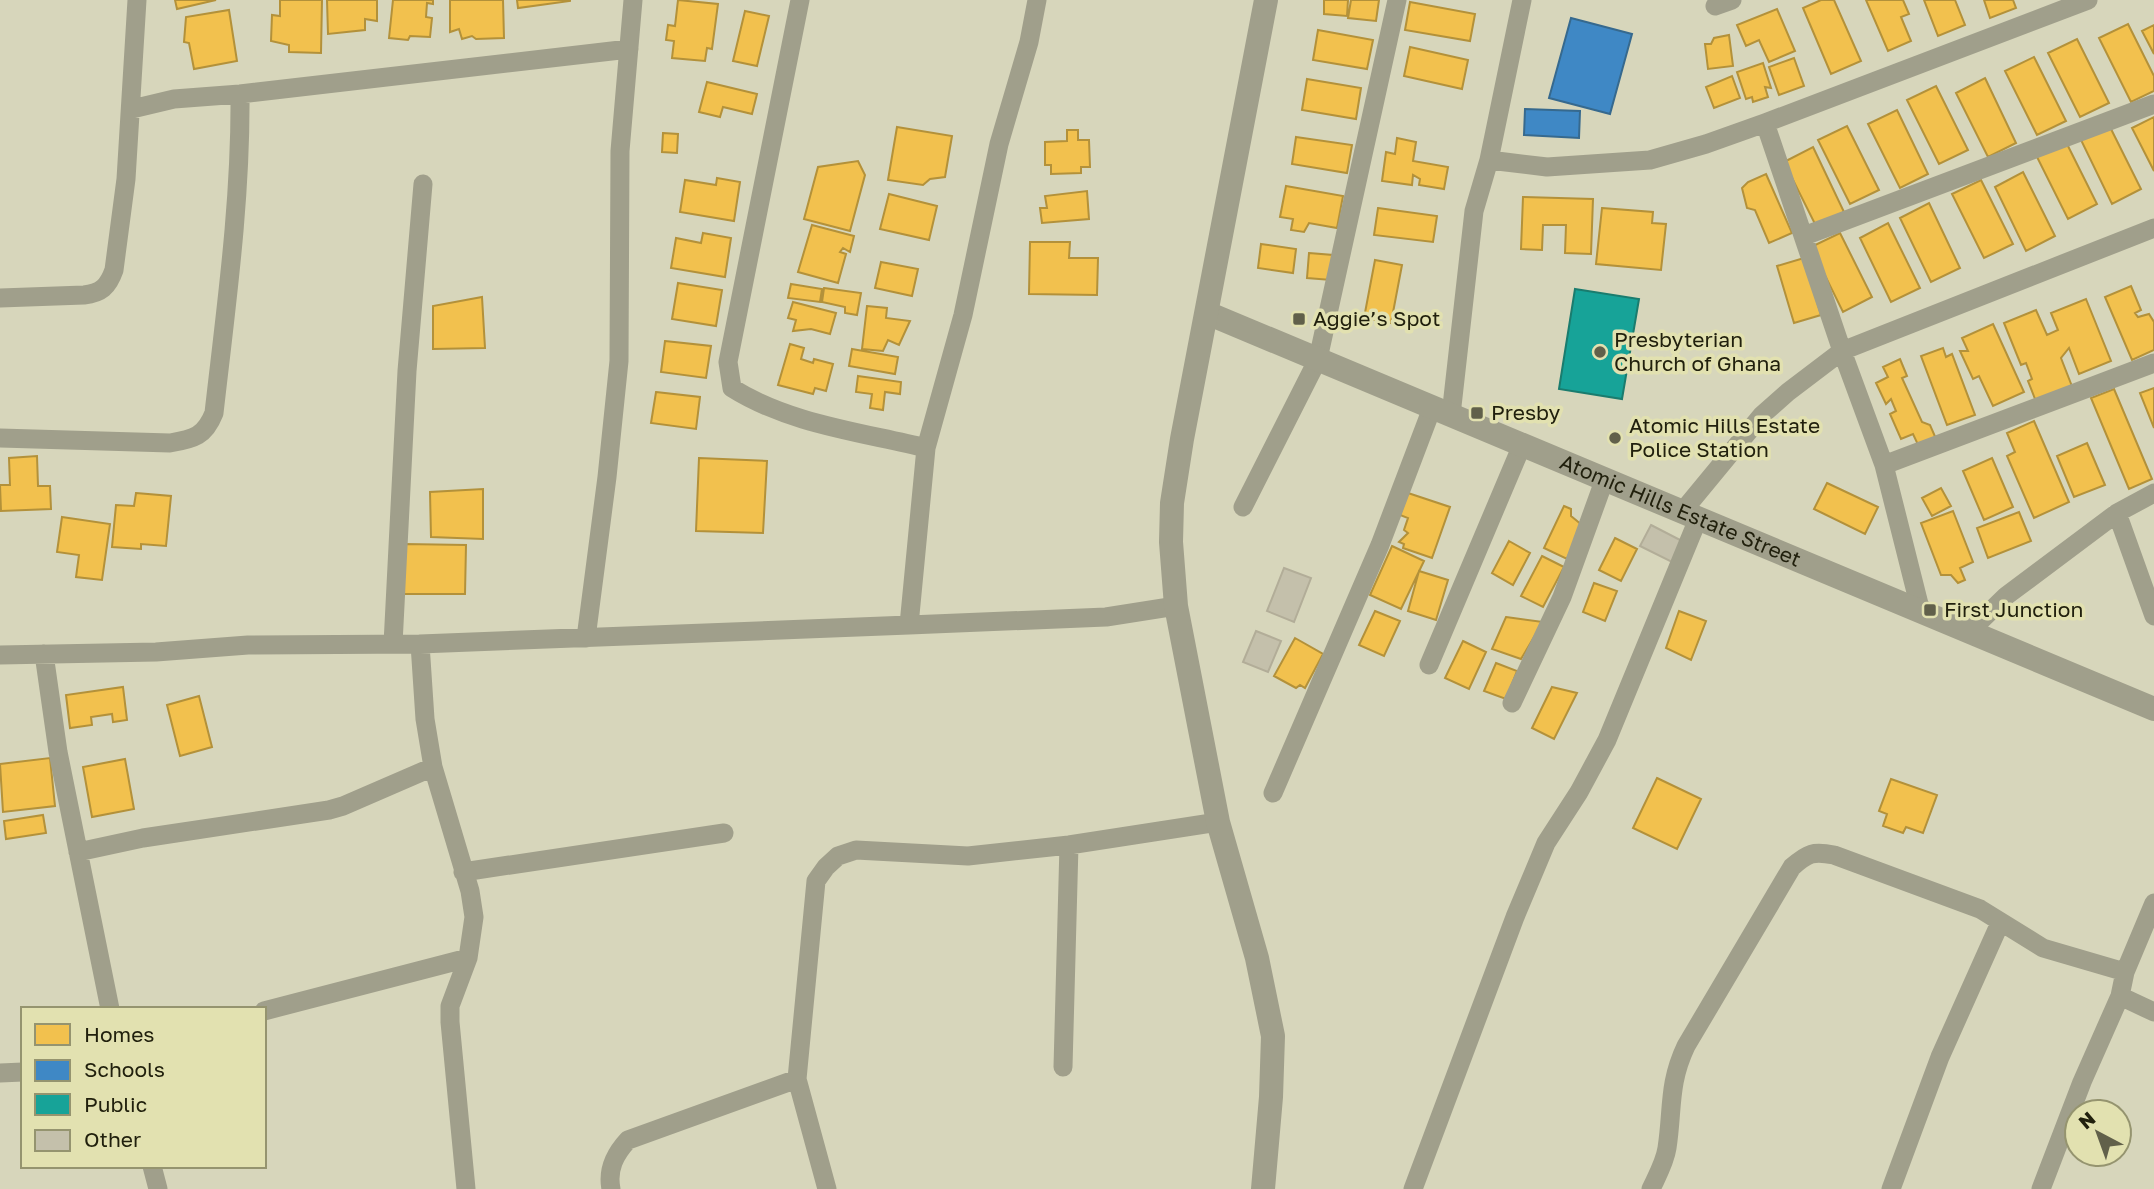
<svg xmlns="http://www.w3.org/2000/svg" width="2154" height="1189" font-family="'Golos Text',sans-serif">
<style>
.homes{fill:#f2c14e;stroke:#b3913a;stroke-width:2}
.schools{fill:#3f88c5;stroke:#36698e;stroke-width:2}
.public{fill:#17a398;stroke:#1a7c6e;stroke-width:2}
.building{fill:#c4c0ab;stroke:#b2ad98;stroke-width:2}
.lines{fill:none;stroke-linecap:round;stroke-linejoin:round}
.minor{stroke:#a09f8b;stroke-width:19}
.tertiary{stroke:#a09f8b;stroke-width:24}
.poi-dot{fill:#61604a;stroke:#e2e1b0;stroke-width:2.5}
.labels{text-anchor:middle;stroke-width:7;stroke-linejoin:round;paint-order:stroke}
.poi-label{font-size:21px;fill:#21200d;stroke:#e2e1b0;text-anchor:start}
.street-label{font-size:21px;fill:#21200d;stroke:#e2e1b0}
</style>
<rect width="100%" height="100%" fill="#d7d6bb"/>
<path class="homes" d="M 175,0 L 216,0 L 177,9 Z
M 280,0 L 322,0 L 321,53 L 289,52 L 289,45 L 271,41 L 272,15 L 280,16 Z
M 327,0 L 377,0 L 377,21 L 365,19 L 365,30 L 328,34 Z
M 393,0 L 433,0 L 433,4 L 427,3 L 426,17 L 432,18 L 430,37 L 410,36 L 408,40 L 389,38 Z
M 450,0 L 503,0 L 504,38 L 476,39 L 472,36 L 462,39 L 459,29 L 450,32 Z
M 517,0 L 570,0 L 570,1 L 518,8 Z
M 678,0 L 718,4 L 712,49 L 707,48 L 705,61 L 672,58 L 674,41 L 666,40 L 668,25 L 675,26 Z
M 1324,0 L 1348,0 L 1347,16 L 1324,14 Z
M 1351,0 L 1379,0 L 1376,21 L 1348,18 Z
M 1821,0 L 1834,0 L 1861,61 L 1831,74 L 1803,8 Z
M 1866,0 L 1903,0 L 1909,14 L 1901,17 L 1911,41 L 1888,51 Z
M 1924,0 L 1955,0 L 1965,25 L 1938,36 Z
M 1984,0 L 2013,0 L 2016,8 L 1990,18 Z
M 1410,2 L 1475,14 L 1470,41 L 1405,30 Z
M 1777,9 L 1795,51 L 1769,62 L 1759,40 L 1746,46 L 1737,25 Z
M 229,10 L 237,61 L 194,69 L 189,43 L 184,42 L 186,17 Z
M 745,11 L 769,16 L 757,66 L 733,61 Z
M 2128,24 L 2154,76 L 2154,91 L 2131,102 L 2099,38 Z
M 2154,25 L 2154,54 L 2142,31 Z
M 1318,30 L 1373,40 L 1367,69 L 1313,60 Z
M 1729,35 L 1733,66 L 1708,69 L 1705,44 L 1711,44 L 1714,38 Z
M 2077,39 L 2109,103 L 2080,117 L 2048,53 Z
M 1410,47 L 1468,60 L 1462,89 L 1404,76 Z
M 2034,57 L 2066,121 L 2037,135 L 2005,71 Z
M 1794,58 L 1804,86 L 1779,95 L 1769,67 Z
M 1763,63 L 1771,88 L 1765,87 L 1768,97 L 1753,102 L 1752,97 L 1746,99 L 1737,72 Z
M 1732,76 L 1740,98 L 1714,108 L 1706,87 Z
M 1985,78 L 2016,143 L 1988,157 L 1956,93 Z
M 1307,79 L 1361,88 L 1356,119 L 1302,110 Z
M 707,82 L 757,94 L 752,114 L 723,107 L 720,117 L 699,112 Z
M 1936,86 L 1968,150 L 1939,164 L 1907,100 Z
M 1897,110 L 1928,174 L 1900,188 L 1868,124 Z
M 2154,117 L 2154,171 L 2132,128 Z
M 2109,125 L 2141,189 L 2112,204 L 2081,140 Z
M 1847,126 L 1879,190 L 1850,204 L 1818,140 Z
M 897,127 L 952,136 L 945,177 L 930,179 L 923,185 L 888,180 Z
M 1067,130 L 1078,130 L 1078,140 L 1089,140 L 1090,167 L 1081,167 L 1081,173 L 1051,174 L 1051,165 L 1045,165 L 1045,142 L 1067,141 Z
M 663,133 L 678,134 L 677,153 L 662,152 Z
M 1296,137 L 1352,145 L 1347,173 L 1292,164 Z
M 1397,138 L 1416,142 L 1413,161 L 1448,167 L 1444,189 L 1419,185 L 1420,179 L 1413,175 L 1412,185 L 1382,181 L 1386,152 L 1395,154 Z
M 2065,140 L 2097,204 L 2068,219 L 2036,155 Z
M 1813,147 L 1844,212 L 1816,226 L 1784,162 Z
M 858,161 L 865,175 L 850,231 L 804,219 L 818,167 Z
M 2023,172 L 2055,236 L 2026,251 L 1995,187 Z
M 1766,174 L 1792,233 L 1769,243 L 1755,210 L 1747,208 L 1742,188 L 1748,182 Z
M 717,178 L 740,182 L 734,221 L 680,212 L 685,180 L 716,185 Z
M 1981,180 L 2013,244 L 1984,258 L 1952,194 Z
M 1286,186 L 1343,196 L 1337,228 L 1309,223 L 1304,232 L 1291,230 L 1293,219 L 1280,217 Z
M 1087,191 L 1089,219 L 1042,223 L 1040,208 L 1047,208 L 1045,196 Z
M 889,194 L 937,206 L 929,240 L 880,229 Z
M 1523,197 L 1593,199 L 1591,254 L 1565,253 L 1566,225 L 1543,225 L 1542,250 L 1521,249 Z
M 1929,203 L 1960,268 L 1931,282 L 1900,218 Z
M 1378,208 L 1437,216 L 1433,242 L 1374,235 Z
M 1602,208 L 1653,212 L 1652,223 L 1666,224 L 1661,270 L 1596,264 Z
M 1888,223 L 1920,288 L 1891,302 L 1860,238 Z
M 812,225 L 854,236 L 850,252 L 843,248 L 840,252 L 846,254 L 838,283 L 798,272 Z
M 703,233 L 731,238 L 725,277 L 671,268 L 676,238 L 701,243 Z
M 1840,233 L 1872,297 L 1843,312 L 1811,247 Z
M 1030,242 L 1070,242 L 1069,258 L 1098,258 L 1097,295 L 1029,294 Z
M 1261,244 L 1296,249 L 1293,273 L 1258,268 Z
M 1309,253 L 1333,255 L 1331,280 L 1307,278 Z
M 1804,258 L 1821,315 L 1794,323 L 1777,266 Z
M 1375,260 L 1402,265 L 1391,323 L 1364,318 Z
M 881,262 L 918,269 L 912,296 L 875,288 Z
M 678,283 L 722,290 L 716,326 L 672,319 Z
M 791,284 L 822,289 L 820,302 L 788,298 Z
M 2131,286 L 2141,310 L 2135,313 L 2138,317 L 2149,314 L 2154,322 L 2154,350 L 2132,360 L 2105,297 Z
M 824,288 L 861,293 L 857,315 L 845,313 L 845,307 L 822,302 Z
M 482,297 L 485,348 L 433,349 L 433,306 Z
M 2086,299 L 2111,361 L 2079,374 L 2069,348 L 2061,358 L 2073,389 L 2037,404 L 2028,381 L 2032,379 L 2026,363 L 2021,365 L 2004,323 L 2036,310 L 2047,335 L 2058,330 L 2051,313 Z
M 793,302 L 836,313 L 830,334 L 811,329 L 793,331 L 796,320 L 788,318 Z
M 867,306 L 887,308 L 886,318 L 910,321 L 899,345 L 888,340 L 883,351 L 862,349 Z
M 1993,324 L 2024,392 L 1993,406 L 1979,376 L 1973,379 L 1960,351 L 1968,351 L 1962,338 Z
M 665,341 L 711,346 L 706,378 L 661,372 Z
M 790,344 L 804,348 L 801,359 L 813,363 L 814,359 L 833,364 L 826,391 L 815,388 L 813,394 L 778,385 Z
M 1943,348 L 1946,357 L 1952,354 L 1975,415 L 1947,425 L 1921,356 Z
M 852,349 L 898,357 L 895,374 L 849,366 Z
M 1900,359 L 1907,376 L 1902,378 L 1922,422 L 1930,425 L 1937,441 L 1920,449 L 1913,434 L 1901,439 L 1890,414 L 1896,411 L 1891,399 L 1886,404 L 1876,383 L 1888,377 L 1883,367 Z
M 858,376 L 901,382 L 900,394 L 885,392 L 883,410 L 870,408 L 872,394 L 856,392 Z
M 2154,388 L 2154,428 L 2140,393 Z
M 2114,389 L 2152,479 L 2129,489 L 2091,398 Z
M 656,392 L 700,397 L 696,429 L 651,423 Z
M 2034,421 L 2069,502 L 2034,518 L 2007,456 L 2015,452 L 2007,433 Z
M 2087,443 L 2105,485 L 2074,497 L 2057,456 Z
M 37,456 L 38,486 L 50,486 L 51,509 L 1,511 L 0,485 L 10,485 L 9,458 Z
M 699,458 L 767,461 L 763,533 L 696,531 Z
M 1992,458 L 2013,507 L 1984,520 L 1963,471 Z
M 1827,483 L 1878,507 L 1865,534 L 1814,509 Z
M 1941,488 L 1951,506 L 1932,516 L 1922,498 Z
M 483,489 L 483,539 L 431,537 L 430,492 Z
M 136,493 L 171,496 L 166,546 L 141,544 L 141,549 L 112,547 L 116,505 L 134,506 Z
M 1408,493 L 1450,507 L 1432,558 L 1403,548 L 1404,544 L 1399,542 L 1408,533 L 1404,530 L 1408,518 L 1400,515 Z
M 1564,506 L 1571,509 L 1571,516 L 1582,525 L 1567,559 L 1544,548 Z
M 1953,511 L 1973,562 L 1960,568 L 1965,580 L 1958,583 L 1951,575 L 1941,575 L 1921,523 Z
M 2019,512 L 2031,541 L 1988,558 L 1977,528 Z
M 62,517 L 110,524 L 102,580 L 76,577 L 79,555 L 57,552 Z
M 1615,538 L 1637,549 L 1621,581 L 1599,570 Z
M 1509,541 L 1530,553 L 1513,585 L 1492,573 Z
M 404,544 L 466,545 L 465,594 L 403,594 Z
M 1392,546 L 1424,561 L 1401,609 L 1370,595 Z
M 1542,556 L 1564,567 L 1543,607 L 1521,596 Z
M 1419,571 L 1448,580 L 1436,620 L 1408,611 Z
M 1594,583 L 1617,591 L 1605,621 L 1583,612 Z
M 1375,611 L 1400,621 L 1384,656 L 1359,645 Z
M 1679,611 L 1706,621 L 1691,660 L 1666,648 Z
M 1506,617 L 1543,622 L 1521,659 L 1492,649 Z
M 1295,638 L 1323,654 L 1305,688 L 1300,685 L 1296,688 L 1274,676 Z
M 1463,641 L 1486,652 L 1469,689 L 1445,678 Z
M 1496,663 L 1517,671 L 1506,699 L 1484,691 Z
M 123,687 L 127,720 L 113,722 L 112,714 L 91,717 L 92,725 L 70,728 L 66,695 Z
M 1552,687 L 1577,693 L 1554,739 L 1532,728 Z
M 199,696 L 212,747 L 180,756 L 167,705 Z
M 50,758 L 55,806 L 3,812 L 0,764 Z
M 125,759 L 134,809 L 92,817 L 83,767 Z
M 1657,778 L 1701,799 L 1677,849 L 1633,828 Z
M 1891,779 L 1937,795 L 1923,833 L 1906,827 L 1903,833 L 1883,826 L 1887,814 L 1879,811 Z
M 43,815 L 46,833 L 6,839 L 4,821 Z"/>
<path class="schools" d="M 1571,18 L 1632,34 L 1610,114 L 1549,98 Z
M 1525,109 L 1580,111 L 1579,138 L 1524,135 Z"/>
<path class="public" d="M 1575,289 L 1639,299 L 1622,399 L 1559,389 Z"/>
<path class="building" d="M 1651,525 L 1684,542 L 1674,563 L 1640,546 Z
M 1284,568 L 1311,578 L 1294,622 L 1267,611 Z
M 1256,631 L 1281,641 L 1268,672 L 1243,662 Z"/>
<g class="lines">
<path class="minor" d="M 800,0 L 728,362 L 732,388 C 789,424 861,432 926,448
M 1715,6 L 1732,0
M 132,109 L 174,99 L 240,94 L 629,49
M 1765,123 L 1842,351 L 1884,465 L 1921,612
M 1489,160 L 1547,167 L 1650,160 L 1706,144 L 1765,123 L 2088,0
M 1804,236 L 2154,104
M 0,298 L 84,295 C 101,293 108,287 114,270 L 126,179 L 137,0
M 1451,415 L 1474,211 L 1489,160 L 1522,0
M 0,438 L 170,443 C 194,439 205,436 214,413 C 226,307 241,201 240,94
M 1884,465 L 2154,363
M 1243,507 L 1318,359 L 1397,0
M 1682,512 L 1762,415 L 1788,392 L 1842,351 L 2154,228
M 2117,513 L 2154,616
M 909,625 L 926,448 L 963,315 L 999,144 L 1029,42 L 1037,0
M 1970,631 L 2006,596 L 2117,513 L 2154,493
M 586,638 L 607,477 L 619,361 L 620,151 L 633,0
M 393,644 L 407,371 L 423,184
M 420,644 L 425,719 L 433,767 L 470,891 L 474,917 L 468,958 L 450,1006 L 450,1022 L 466,1189
M 44,654 L 58,752 L 110,1009
M 0,655 L 156,652 L 248,645 L 420,644 L 909,625 L 1106,617 L 1176,606
M 1429,665 L 1522,445
M 1512,703 L 1562,597 L 1604,481
M 1273,793 L 1380,545 L 1432,408
M 78,852 L 143,838 L 329,810 L 343,806 L 433,767
M 463,872 L 724,833
M 2120,996 L 2154,1012
M 264,1011 L 468,958
M 1063,1067 L 1069,845
M 0,1073 L 23,1072
M 152,1166 L 158,1189
M 611,1189 C 607,1169 615,1154 628,1140 L 797,1079
M 827,1189 L 797,1079 L 816,881 L 826,867 L 838,856 L 856,850 L 968,856 L 1069,845 L 1218,822
M 1413,1189 L 1515,917 L 1546,843 L 1579,792 L 1607,740 L 1698,519
M 1651,1189 C 1657,1176 1665,1162 1667,1148 C 1673,1109 1668,1084 1686,1046 L 1792,867 C 1808,853 1813,851 1834,855 L 1980,909 L 2043,948 L 2125,972
M 1891,1189 L 1940,1057 L 2000,923
M 2041,1189 L 2082,1082 L 2120,996 L 2125,972 L 2154,903"/>
<g class="tertiary">
<path id="s1" d="M 1207,313 L 2154,709"/>
<path d="M 1263,1189 L 1271,1097 L 1273,1036 L 1257,958 L 1218,822 L 1176,606 L 1171,542 L 1172,503 L 1182,439 L 1266,0"/>
</g>
</g>
<g class="poi-dot">
<rect x="1292" y="312" width="14" height="14" rx="3.5"/>
<circle cx="1600" cy="352" r="7"/>
<rect x="1470" y="406" width="14" height="14" rx="3.5"/>
<circle cx="1615" cy="438" r="7"/>
<rect x="1923" y="603" width="14" height="14" rx="3.5"/>
</g>
<g class="labels">
<g class="poi-label">
<text x="1313" y="326">Aggie’s Spot</text>
<text x="1614" y="347">Presbyterian<tspan x="1614" dy="24">Church of Ghana</tspan></text>
<text x="1491" y="420">Presby</text>
<text x="1629" y="433">Atomic Hills Estate<tspan x="1629" dy="24">Police Station</tspan></text>
<text x="1944" y="617">First Junction</text>
</g>
<g class="street-label">
<text dy="7" stroke="none"><textPath href="#s1" startOffset="513">Atomic Hills Estate Street</textPath></text>
</g>
</g>
<rect x="21" y="1007" width="245" height="161" fill="#e2e1b0" stroke="#95946f" stroke-width="2"/>
<rect x="35" y="1024" width="35" height="21" fill="#f2c14e" stroke="#95946f" stroke-width="2"/>
<text x="84" y="1042" font-size="21" fill="#21200d">Homes</text>
<rect x="35" y="1060" width="35" height="21" fill="#3f88c5" stroke="#95946f" stroke-width="2"/>
<text x="84" y="1077" font-size="21" fill="#21200d">Schools</text>
<rect x="35" y="1094" width="35" height="21" fill="#17a398" stroke="#95946f" stroke-width="2"/>
<text x="84" y="1112" font-size="21" fill="#21200d">Public</text>
<rect x="35" y="1130" width="35" height="21" fill="#c4c0ab" stroke="#95946f" stroke-width="2"/>
<text x="84" y="1147" font-size="21" fill="#21200d">Other</text>
<g transform="translate(2098 1133) rotate(319)"><circle r="33" fill="#e2e1b0" stroke="#95946f" stroke-width="2"/>
<path d="M0-5L12 26L0 18L-12 26Z" fill="#61604a"/>
<text y="-10" font-size="19" font-weight="bold" text-anchor="middle" fill="#21200d">N</text>
</g>
</svg>
